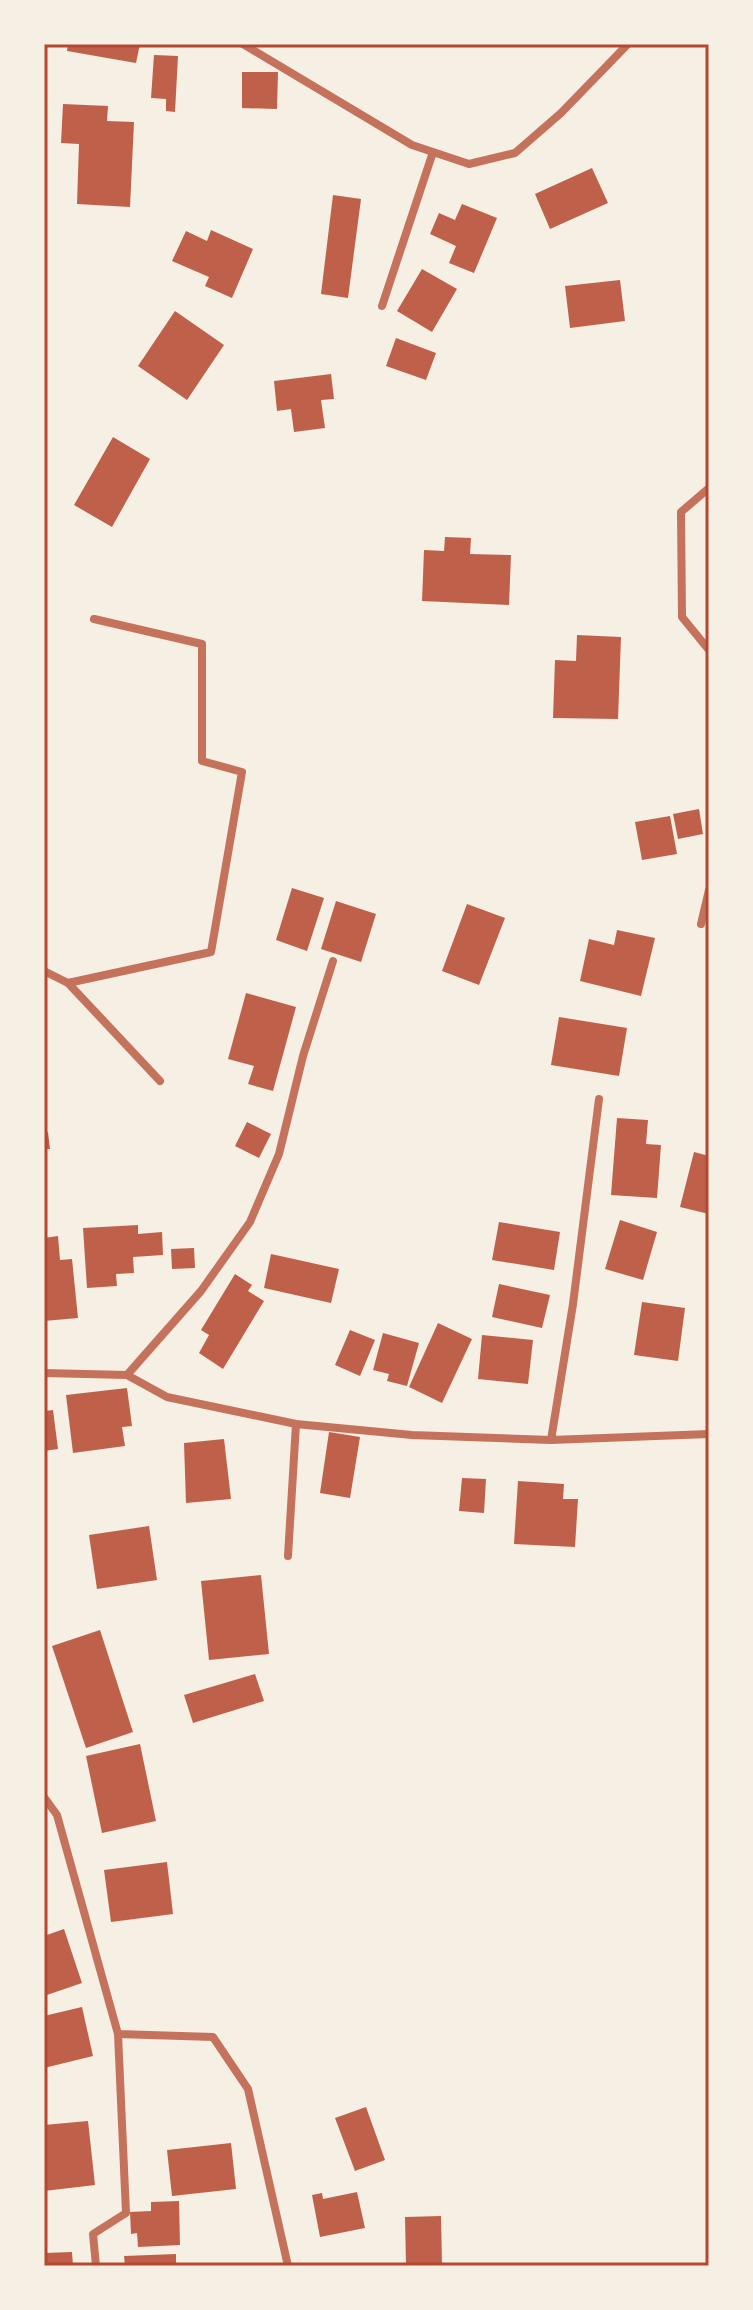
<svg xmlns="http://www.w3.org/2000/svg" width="753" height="2310" font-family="Mulish,sans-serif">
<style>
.building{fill:#bf614a}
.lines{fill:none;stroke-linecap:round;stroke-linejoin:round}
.minor{stroke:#c5725c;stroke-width:8}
.neatline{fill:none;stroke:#b5482f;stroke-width:3}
</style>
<rect width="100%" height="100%" fill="#f6efe4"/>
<path class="building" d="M 68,44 L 140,44 L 136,63 L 67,51 Z
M 154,55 L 178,56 L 175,112 L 166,111 L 166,99 L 151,98 Z
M 242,72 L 278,72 L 277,109 L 242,108 Z
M 63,104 L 108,106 L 107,121 L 134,122 L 130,207 L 77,204 L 79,144 L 61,143 Z
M 592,168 L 608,203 L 550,229 L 535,194 Z
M 333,195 L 361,199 L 348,298 L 321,294 Z
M 462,204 L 497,218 L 474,273 L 449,263 L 456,246 L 430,234 L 439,213 L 455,220 Z
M 211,230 L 253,249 L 232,298 L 205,286 L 209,277 L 172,261 L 186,231 L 207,241 Z
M 422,269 L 457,289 L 432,332 L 397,311 Z
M 620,280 L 625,321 L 570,328 L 565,286 Z
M 175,311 L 224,345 L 187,400 L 138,366 Z
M 396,338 L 436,353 L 426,380 L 386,366 Z
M 331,374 L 334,399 L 321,400 L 325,428 L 294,432 L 291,409 L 277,411 L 274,381 Z
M 113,437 L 150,459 L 112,527 L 74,505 Z
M 445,537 L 471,538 L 470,554 L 511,555 L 509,605 L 422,601 L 424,550 L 444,551 Z
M 577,635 L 621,637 L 618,719 L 553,718 L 555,660 L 576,661 Z
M 699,809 L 703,834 L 678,839 L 673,814 Z
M 670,816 L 677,854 L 642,860 L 635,822 Z
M 292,888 L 324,898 L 307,951 L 276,940 Z
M 336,901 L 376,914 L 361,962 L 321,949 Z
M 467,904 L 505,918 L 479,985 L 442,971 Z
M 617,930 L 655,938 L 641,996 L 580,981 L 589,939 L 614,945 Z
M 246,993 L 296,1007 L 273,1091 L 248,1084 L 254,1066 L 228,1059 Z
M 559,1017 L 627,1028 L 619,1076 L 551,1065 Z
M 617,1118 L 648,1120 L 646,1144 L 661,1145 L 657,1198 L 611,1195 Z
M 247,1122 L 271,1134 L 259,1158 L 235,1146 Z
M 48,1132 L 50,1149 L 44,1149 L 44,1133 Z
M 694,1152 L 709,1156 L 709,1214 L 680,1207 Z
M 620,1220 L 657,1232 L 643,1280 L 605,1269 Z
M 499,1222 L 560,1232 L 554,1270 L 492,1260 Z
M 138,1225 L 138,1234 L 162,1232 L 163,1255 L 133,1257 L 134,1273 L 116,1274 L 117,1286 L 87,1288 L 83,1228 Z
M 58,1236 L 60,1260 L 72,1259 L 78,1318 L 44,1321 L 44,1238 Z
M 194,1248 L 195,1268 L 172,1269 L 171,1249 Z
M 271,1254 L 339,1269 L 331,1303 L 264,1288 Z
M 235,1274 L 252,1285 L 248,1291 L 264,1301 L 223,1369 L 199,1353 L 209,1335 L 201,1330 Z
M 499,1284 L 550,1295 L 542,1328 L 492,1317 Z
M 642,1302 L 685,1308 L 678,1361 L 634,1355 Z
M 438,1323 L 472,1339 L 442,1403 L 409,1387 Z
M 350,1330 L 375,1340 L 360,1376 L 335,1365 Z
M 383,1333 L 419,1343 L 407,1386 L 387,1381 L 389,1374 L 373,1370 Z
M 482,1335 L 533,1340 L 528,1384 L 478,1379 Z
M 127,1388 L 132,1426 L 122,1427 L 125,1446 L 73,1453 L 66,1395 Z
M 53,1410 L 58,1449 L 44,1451 L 44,1411 Z
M 329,1432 L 360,1437 L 350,1498 L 320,1493 Z
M 224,1439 L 231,1499 L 186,1503 L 184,1443 Z
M 462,1478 L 486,1479 L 484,1513 L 459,1511 Z
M 518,1481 L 564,1484 L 563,1499 L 578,1499 L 575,1547 L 514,1544 Z
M 149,1526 L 157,1580 L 97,1589 L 89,1535 Z
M 261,1575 L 269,1654 L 209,1660 L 201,1581 Z
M 100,1630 L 133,1732 L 86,1748 L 52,1646 Z
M 255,1674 L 264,1701 L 193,1723 L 184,1695 Z
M 140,1744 L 156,1821 L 102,1833 L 86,1756 Z
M 167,1862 L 173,1914 L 111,1922 L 104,1870 Z
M 64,1929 L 82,1983 L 44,1996 L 44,1936 Z
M 82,2007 L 93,2056 L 44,2068 L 44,2016 Z
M 366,2107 L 385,2160 L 355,2171 L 335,2118 Z
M 88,2121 L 95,2185 L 44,2191 L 44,2125 Z
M 231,2143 L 236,2189 L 172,2196 L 167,2150 Z
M 357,2192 L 365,2228 L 320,2237 L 312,2195 L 322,2193 L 323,2199 Z
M 179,2201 L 180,2245 L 138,2247 L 137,2233 L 131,2234 L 130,2212 L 151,2211 L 151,2202 Z
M 441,2216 L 442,2264 L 406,2265 L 405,2217 Z
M 72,2252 L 73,2266 L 44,2266 L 44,2253 Z
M 176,2254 L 176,2266 L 125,2266 L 124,2256 Z"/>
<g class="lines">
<path class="minor" d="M 243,44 L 412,145 L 469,164 L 515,153 L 561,113 L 628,44
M 382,306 L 433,152
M 709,488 L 681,512 L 682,617 L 709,650
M 701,924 L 709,890
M 44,971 L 68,983 L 160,1081
M 68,983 L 211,952 L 242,772 L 202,761 L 202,644 L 94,619
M 44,1373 L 127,1375 L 167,1397 L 296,1424 L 412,1435 L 551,1440 L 709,1434
M 127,1375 L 201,1291 L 250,1222 L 279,1154 L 303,1056 L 333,961
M 551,1440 L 573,1304 L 599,1099
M 288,1556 L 296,1424
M 44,1797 L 57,1815 L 118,2034 L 126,2213 L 93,2234 L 96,2266
M 118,2034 L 213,2037 L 248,2089 L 288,2266"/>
</g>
<rect width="753" height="2310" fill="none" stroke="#f6efe4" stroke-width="92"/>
<rect x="46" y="46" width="661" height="2218" class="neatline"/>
</svg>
